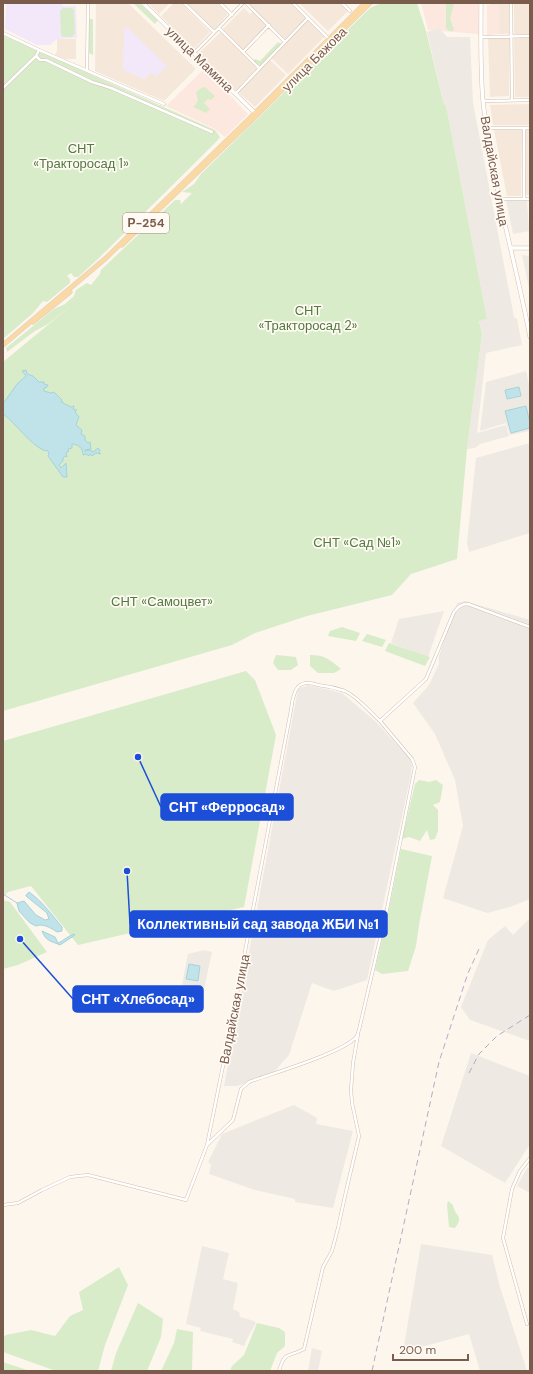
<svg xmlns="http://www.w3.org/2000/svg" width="533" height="1374" font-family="'DM Sans',sans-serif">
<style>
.residential{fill:#f5e8da}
.commercial{fill:#fde8e0}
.industrial{fill:#efe9e4}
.education{fill:#f3e8fa}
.green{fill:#d8ecc9}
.water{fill:#bfe3e8;stroke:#a5d3da}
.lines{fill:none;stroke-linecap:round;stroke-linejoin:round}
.stream{stroke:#a5d3da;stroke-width:1}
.street-casing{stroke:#d1beb0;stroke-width:3.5}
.secondary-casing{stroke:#d6c0b0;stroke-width:4.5}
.primary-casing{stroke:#dad1cd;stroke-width:5}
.street{stroke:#fff;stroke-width:2.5}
.secondary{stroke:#fff;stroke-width:3.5}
.primary{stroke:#fbd9a5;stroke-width:4}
.rail{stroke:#b9a8c9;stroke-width:1;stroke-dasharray:6 4;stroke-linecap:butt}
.labels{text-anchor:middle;stroke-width:3.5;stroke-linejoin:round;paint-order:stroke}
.shield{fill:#fffaf3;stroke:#a28b7f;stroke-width:1}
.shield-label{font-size:12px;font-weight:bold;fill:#7a5c4d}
.street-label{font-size:13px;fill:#7a5c4d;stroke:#fffaf3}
.park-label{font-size:13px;fill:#537a41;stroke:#fffaf3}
.leader{fill:none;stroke:#1d4ed8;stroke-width:1.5}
.callout-dot{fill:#1d4ed8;stroke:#fffaf3;stroke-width:1.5}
.callout{fill:#1d4ed8;stroke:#1d4ed8;stroke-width:1.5}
.callout-label{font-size:14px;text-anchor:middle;font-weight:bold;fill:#fff}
</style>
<rect width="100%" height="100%" fill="#fdf6ec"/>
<path class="residential" d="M 96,3 L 128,3 L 196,69 L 164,101 L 95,71 Z
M 148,3 L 170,3 L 159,14 Z
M 174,3 L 181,3 L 210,32 L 194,49 L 161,16 Z
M 186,3 L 217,3 L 228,14 L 214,30 Z
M 248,3 L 291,3 L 306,18 L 285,39 Z
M 299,3 L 341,3 L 349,10 L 328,31 Z
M 490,3 L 509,3 L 509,34 L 499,34 L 499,5 L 490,5 Z
M 514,3 L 530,3 L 530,34 L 514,34 Z
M 244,8 L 250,14 L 252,12 L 267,26 L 243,50 L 222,30 Z
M 308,20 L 325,36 L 288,74 L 271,58 Z
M 221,32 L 257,69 L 236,90 L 198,54 Z
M 488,38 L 510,38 L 509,96 L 490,97 Z
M 514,38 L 530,38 L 530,97 L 515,97 Z
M 57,39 L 76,39 L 76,59 L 65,59 L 55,55 L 57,51 Z
M 269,59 L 286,75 L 255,107 L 238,92 Z
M 530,104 L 530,125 L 493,125 L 490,105 Z
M 494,130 L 522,130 L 521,196 L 507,196 Z
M 526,130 L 530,130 L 530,195 L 526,195 Z"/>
<path class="commercial" d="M 421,3 L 478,3 L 479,34 L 428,30 Z
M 487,5 L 499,5 L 499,34 L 487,35 Z
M 204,69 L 248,114 L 225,137 L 215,129 L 166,106 Z"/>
<path class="industrial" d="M 439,28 L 447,37 L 470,37 L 473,103 L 514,317 L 517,319 L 522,345 L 486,353 L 477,433 L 506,425 L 509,436 L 480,444 L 475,448 L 467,449 L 482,335 L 479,320 L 487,319 L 446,105 L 444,105 L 427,32 Z
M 506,200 L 527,200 L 529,231 L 513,234 Z
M 522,255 L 530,256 L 530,293 Z
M 526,371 L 530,389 L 530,431 L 510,435 L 506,423 L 480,431 L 486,382 Z
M 530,443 L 530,533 L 469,552 L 467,543 L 476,458 Z
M 465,601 L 530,620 L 530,899 L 510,907 L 487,913 L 443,898 L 463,826 L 455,780 L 435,734 L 413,703 L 429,685 L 439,664 L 439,656 L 457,603 Z
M 444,611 L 428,657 L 391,643 L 399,619 Z
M 308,685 L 342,693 L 376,722 L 410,759 L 412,766 L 410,779 L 367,980 L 334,991 L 312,983 L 289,1055 L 273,1073 L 237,1086 L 224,1086 L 298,689 Z
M 530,918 L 530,1041 L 470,1020 L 461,1007 L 488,940 L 505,926 L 513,935 Z
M 204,950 L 212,952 L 204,989 L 182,985 L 188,954 Z
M 471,1053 L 530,1076 L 530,1144 L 505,1183 L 441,1146 Z
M 294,1105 L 317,1118 L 316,1124 L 353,1131 L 333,1208 L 295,1202 L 295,1199 L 255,1190 L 209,1174 L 211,1165 L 208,1162 L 222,1134 Z
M 527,1168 L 530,1169 L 530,1193 L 517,1186 Z
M 421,1244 L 492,1255 L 500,1287 L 527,1371 L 480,1371 L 469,1334 L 403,1352 Z
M 202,1246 L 229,1253 L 223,1279 L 238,1283 L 233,1309 L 239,1312 L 240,1317 L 254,1321 L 256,1323 L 248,1337 L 244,1346 L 232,1342 L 233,1339 L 200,1331 L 201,1328 L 186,1324 Z
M 312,1348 L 322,1351 L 318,1371 L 308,1371 Z"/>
<path class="education" d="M 6,3 L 63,3 L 63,6 L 75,6 L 76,7 L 77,38 L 57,39 L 50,45 L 37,45 L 5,29 Z
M 127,27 L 167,66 L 156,77 L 151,72 L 144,79 L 123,70 L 124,30 Z"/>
<path class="green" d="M 133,3 L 139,3 L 158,20 L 155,24 Z
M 381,3 L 417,3 L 426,31 L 444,105 L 446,105 L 487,319 L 479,321 L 482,334 L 467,449 L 457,559 L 411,574 L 392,595 L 307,616 L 255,633 L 232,645 L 3,711 L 3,362 L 72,305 L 48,324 L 35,331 L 7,352 L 6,348 L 54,309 L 65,304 L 74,296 L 76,290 L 87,283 L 91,285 L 100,274 L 101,270 L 175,200 L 180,200 L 181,204 L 192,193 L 182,192 L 194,184 L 201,174 L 370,8 Z
M 446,3 L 454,3 L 450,19 L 454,29 L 453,31 L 449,31 L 446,28 Z
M 63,8 L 72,8 L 74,10 L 75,34 L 72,37 L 63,37 L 61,35 L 60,11 Z
M 89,19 L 93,19 L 93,55 L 89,53 Z
M 3,35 L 215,130 L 220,137 L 216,142 L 98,259 L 78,277 L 74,277 L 71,273 L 67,276 L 70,279 L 70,283 L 47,302 L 43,301 L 33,313 L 3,339 Z
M 278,42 L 281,44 L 260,66 L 253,61 L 255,59 L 260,61 Z
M 203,87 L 206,88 L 215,96 L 211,100 L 208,99 L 204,103 L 210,109 L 206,113 L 193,107 L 198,101 L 196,92 Z
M 342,627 L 360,633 L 356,641 L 328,636 L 330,631 Z
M 367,634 L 386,640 L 382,647 L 362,641 Z
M 389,643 L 430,657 L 425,666 L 385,651 Z
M 276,655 L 296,657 L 298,665 L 291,670 L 278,670 L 273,663 Z
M 310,655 C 325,655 329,659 341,669 L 334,673 L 318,673 L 310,666 Z
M 246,671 L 255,680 L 276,735 L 244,907 L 78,945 L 31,886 L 8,892 L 3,897 L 3,741 Z
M 419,780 L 429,782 L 436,780 L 443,785 L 440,802 L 433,805 L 438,810 L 438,831 L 435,839 L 430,840 L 427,830 L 420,841 L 409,837 L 402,839 L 415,784 Z
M 401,849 L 432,856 L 419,925 L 416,946 L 408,971 L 382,974 L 375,970 L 389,909 Z
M 3,900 L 10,902 L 47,952 L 18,965 L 3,969 Z
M 448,1201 L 453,1205 C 454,1216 465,1215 455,1228 L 449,1227 L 447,1205 Z
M 119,1267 L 128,1285 L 105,1345 L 98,1371 L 56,1371 L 3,1352 L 3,1337 L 6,1335 L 31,1330 L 55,1336 L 70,1316 L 83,1310 L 79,1292 Z
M 138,1303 L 163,1319 L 161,1337 L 147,1371 L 111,1371 L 116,1353 Z
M 257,1323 L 279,1328 L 285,1332 L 285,1346 L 277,1353 L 270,1371 L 230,1371 L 232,1366 L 244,1355 Z
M 177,1329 L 193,1332 L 192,1371 L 161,1371 L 174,1343 Z
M 3,1362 L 30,1371 L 3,1371 Z"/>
<path class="water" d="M 26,370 L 27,374 L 33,376 L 39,382 L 44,382 L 44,384 L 48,385 L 47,387 L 44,388 L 44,391 L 51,393 L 54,392 L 62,400 L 61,402 L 63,402 L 63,403 L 71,407 L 74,406 L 73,409 L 77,410 L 75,412 L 79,417 L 76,425 L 82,430 L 81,434 L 85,436 L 85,440 L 88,443 L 90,442 L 91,449 L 85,450 L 85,451 L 91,450 L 92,452 L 93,452 L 98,448 L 100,450 L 99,452 L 101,454 L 96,453 L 92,456 L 90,454 L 89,456 L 86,454 L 83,455 C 83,448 78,444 72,444 L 72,448 L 68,449 L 69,451 L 66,453 L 67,457 L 65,456 L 63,458 L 63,461 L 59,465 L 61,468 L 66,463 L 67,477 L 63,477 L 48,456 L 49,453 L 47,450 L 45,451 C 28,443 18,425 3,414 L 3,404 L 17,384 L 26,376 L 22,371 Z
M 519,387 L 521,396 L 507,399 L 505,390 Z
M 526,406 L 530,423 L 530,428 L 511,433 L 505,411 Z
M 29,892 C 42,901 52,915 62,927 L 62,931 L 57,932 C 51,928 43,923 36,926 L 30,923 L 19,911 L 17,903 L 24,901 L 36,915 L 45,920 L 49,919 L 47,913 L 26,896 L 26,895 Z
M 42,931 L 55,937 L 58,943 C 62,942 66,937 74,934 L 75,935 L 60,945 C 52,941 46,942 42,931 Z
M 189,964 L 200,966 L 198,981 L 186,979 Z"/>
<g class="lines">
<path class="stream" d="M 3,894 L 17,903"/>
<g class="street-casing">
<path id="street" d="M 184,3 L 214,32
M 220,3 L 232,15
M 246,3 L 285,42
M 293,3 L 329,39
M 342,3 L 350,11
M 511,3 L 512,100
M 219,28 L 259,68
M 3,33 L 39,50 L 164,104
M 481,37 L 530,36
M 243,52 L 269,25
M 194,53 L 243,3
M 36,56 L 40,60 L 46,60 L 92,82 L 111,88 L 212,132
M 87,70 L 88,3
M 3,88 L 36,56 L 39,50
M 236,93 L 308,18
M 483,101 L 530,100
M 486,128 L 530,128
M 499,199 L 530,199
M 524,199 L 524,128
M 207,1145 L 227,1046 L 291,710 C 292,703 293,692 298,687 C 303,681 312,683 318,685 C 327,686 336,688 345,691 C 359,698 369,711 380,721 L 426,679 L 454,612 C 458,607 461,604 468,604 L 530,627
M 3,1205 L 18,1203 L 42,1190 L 70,1177 L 88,1175 L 186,1200 L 207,1145 L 233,1120 L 241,1089 L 249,1082 C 270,1074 346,1052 357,1036 C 358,1034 358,1032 359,1030 L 387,909 L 415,767 L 412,759 L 380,721
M 527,1324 L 503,1238 L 512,1189 L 520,1171 L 530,1158
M 279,1371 C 285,1350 288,1358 304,1349 L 323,1267 L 332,1251 L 338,1228 L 345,1196 L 359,1136 L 352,1103 L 351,1090 L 353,1063 L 358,1034"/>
</g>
<g class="secondary-casing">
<path id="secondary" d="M 143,3 L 255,113
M 481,3 C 481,35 480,68 483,101 C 491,181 515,258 530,337
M 510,248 L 530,248"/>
</g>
<g class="primary-casing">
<path id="primary" d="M 122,245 L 257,115 L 370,3
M 33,322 L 70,292
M 3,345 L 106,258 L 255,113 L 365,3"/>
</g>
<use href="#street" class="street"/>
<use href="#secondary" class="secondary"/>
<use href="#primary" class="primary"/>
<path class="rail" d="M 469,1073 L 479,1054 L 497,1036 L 530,1015
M 372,1371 L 439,1062 L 468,973 L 479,949"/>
</g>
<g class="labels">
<rect class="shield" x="123" y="213" width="46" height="20" rx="3"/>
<g class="shield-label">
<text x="146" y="227">Р-254</text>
</g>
<g class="street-label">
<text transform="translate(200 59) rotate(44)" y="5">улица Мамина</text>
<text transform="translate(314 59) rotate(-45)" y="5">улица Бажова</text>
<text transform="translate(495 171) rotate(80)" y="5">Валдайская улица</text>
<text transform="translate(234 1009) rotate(-79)" y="5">Валдайская улица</text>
</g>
<g class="park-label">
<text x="81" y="153">СНТ<tspan x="81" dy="15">«Тракторосад 1»</tspan></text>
<text x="308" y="315">СНТ<tspan x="308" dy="15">«Тракторосад 2»</tspan></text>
<text x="357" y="547">СНТ «Сад №1»</text>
<text x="162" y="606">СНТ «Самоцвет»</text>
</g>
</g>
<path class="leader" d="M138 757L161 807M127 871L130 924M20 939L73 999"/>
<g class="callout-dot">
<circle cx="138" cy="757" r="4"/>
<circle cx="127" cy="871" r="4"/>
<circle cx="20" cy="939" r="4"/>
</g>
<g class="callout">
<rect x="161" y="794" width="132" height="26" rx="4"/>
<rect x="130" y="911" width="257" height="26" rx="4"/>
<rect x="73" y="986" width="130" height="26" rx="4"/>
</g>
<g class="callout-label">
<text x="227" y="812">СНТ «Ферросад»</text>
<text x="258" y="929">Коллективный сад завода ЖБИ №1</text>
<text x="138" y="1004">СНТ «Хлебосад»</text>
</g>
<rect width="533" height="1374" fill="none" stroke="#7a5c4d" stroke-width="8"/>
<path d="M393 1354v6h75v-6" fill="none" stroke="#7a5c4d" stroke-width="2"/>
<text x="399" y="1354" font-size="12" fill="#7a5c4d" stroke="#fffaf3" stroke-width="3" paint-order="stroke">200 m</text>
</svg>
